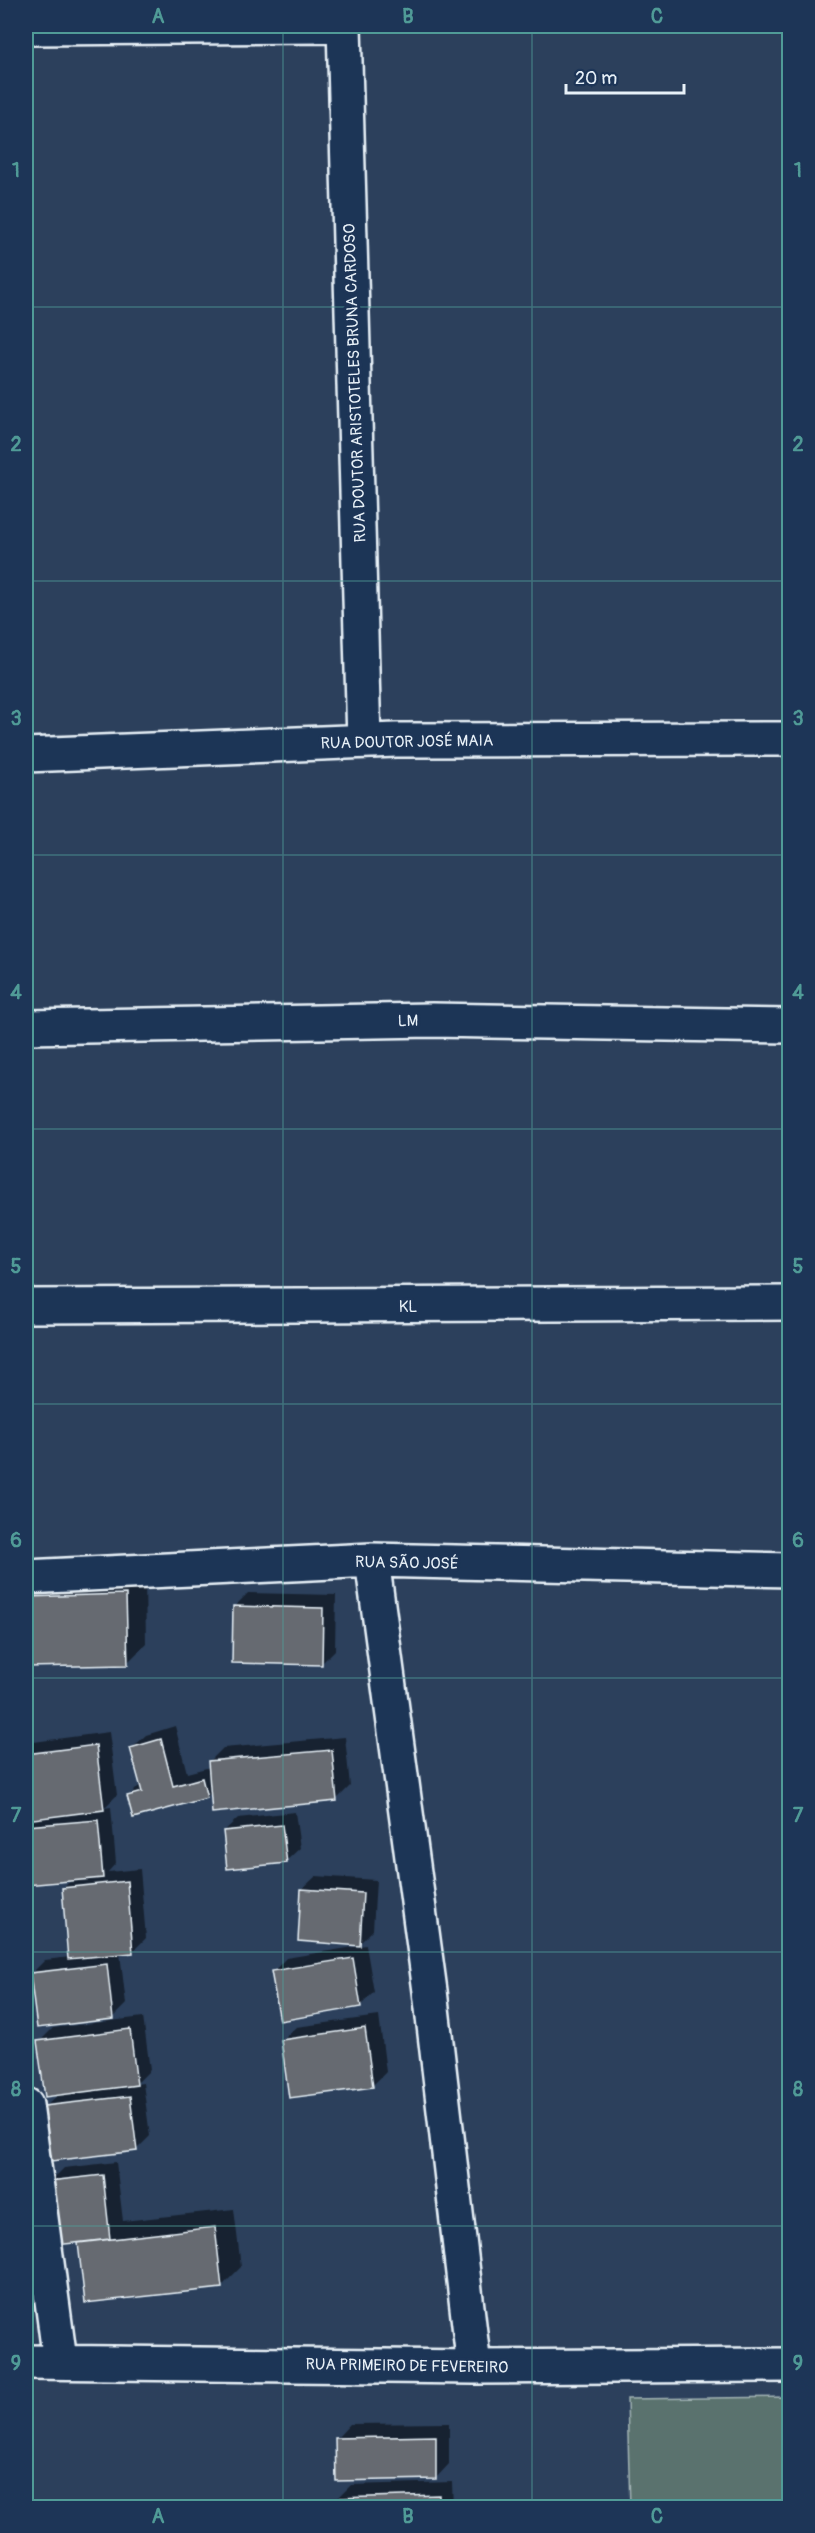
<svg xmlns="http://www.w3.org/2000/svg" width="815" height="2533" font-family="Pangolin,sans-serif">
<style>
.green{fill:#5a726e;stroke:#a1b2b3;stroke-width:1.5}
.shadow{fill:#0007}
.building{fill:#666b71;stroke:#e8f1f8;stroke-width:1.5}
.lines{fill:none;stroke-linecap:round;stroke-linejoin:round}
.minor-casing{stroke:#e8f1f8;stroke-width:38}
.minor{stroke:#1d3557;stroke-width:33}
.grid{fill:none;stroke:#509b97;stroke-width:1.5;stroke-opacity:0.55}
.labels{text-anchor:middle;stroke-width:6;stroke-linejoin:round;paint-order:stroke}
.street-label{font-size:16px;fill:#e8f1f8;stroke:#1d3557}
.neatline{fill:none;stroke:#509b97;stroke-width:2}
.grid-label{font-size:20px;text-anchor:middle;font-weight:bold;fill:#509b97}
</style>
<rect width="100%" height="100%" fill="#2c405c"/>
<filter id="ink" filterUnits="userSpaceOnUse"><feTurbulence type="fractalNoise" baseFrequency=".0167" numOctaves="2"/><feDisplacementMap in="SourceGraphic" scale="12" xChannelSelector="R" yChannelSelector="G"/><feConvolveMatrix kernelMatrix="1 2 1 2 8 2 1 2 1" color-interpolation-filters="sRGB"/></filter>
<g filter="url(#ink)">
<path class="green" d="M 789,2397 L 789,2507 L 630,2507 L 627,2399 Z"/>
<path class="shadow" d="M 145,1576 L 146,1644 L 127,1663 L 26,1666 L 26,1588 Z
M 248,1593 L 336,1595 L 335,1650 L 321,1664 L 234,1607 Z
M 175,1726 L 187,1773 L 210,1767 L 209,1762 L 223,1748 L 345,1737 L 350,1786 L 336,1800 L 212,1792 L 207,1797 L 128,1797 L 141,1784 L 132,1748 L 146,1735 Z
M 109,1732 L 117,1795 L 104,1808 L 111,1807 L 116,1863 L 108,1872 L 140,1869 L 146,1938 L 133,1951 L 120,1953 L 126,2004 L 113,2017 L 32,1973 L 45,1960 L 70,1957 L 63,1888 L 72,1880 L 26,1884 L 26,1743 Z
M 295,1812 L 300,1848 L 286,1861 L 224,1831 L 238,1818 Z
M 316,1876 L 376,1880 L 373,1930 L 359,1944 L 302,1889 Z
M 366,1945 L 374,1992 L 361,2005 L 273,1972 L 286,1958 Z
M 379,2016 L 386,2072 L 372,2086 L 282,2040 L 296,2027 Z
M 143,2017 L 150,2070 L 136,2084 L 143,2083 L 150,2136 L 136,2150 L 46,2106 L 59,2094 L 39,2042 L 53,2028 Z
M 116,2162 L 123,2221 L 234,2209 L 241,2267 L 222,2286 L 86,2301 L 80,2241 L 51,2181 L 64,2168 Z
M 449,2423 L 449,2464 L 436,2478 L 337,2438 L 350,2424 Z
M 452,2482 L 453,2508 L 338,2508 L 337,2499 L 351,2485 Z"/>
<path class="building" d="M 126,1594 L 128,1665 L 26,1667 L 26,1597 Z
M 233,1606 L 323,1608 L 322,1665 L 232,1663 Z
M 161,1739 L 173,1786 L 202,1778 L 207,1798 L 133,1818 L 127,1796 L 142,1792 L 130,1748 Z
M 96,1745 L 104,1810 L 26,1820 L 26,1754 Z
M 332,1750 L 337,1801 L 212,1813 L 208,1761 Z
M 98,1820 L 103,1878 L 26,1885 L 26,1826 Z
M 282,1825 L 287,1863 L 227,1869 L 223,1831 Z
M 127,1881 L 133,1953 L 68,1959 L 62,1888 Z
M 301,1889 L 363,1893 L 360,1946 L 298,1941 Z
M 353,1958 L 361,2007 L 280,2021 L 271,1971 Z
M 107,1964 L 113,2019 L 37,2028 L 30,1973 Z
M 365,2028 L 373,2087 L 289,2098 L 281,2040 Z
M 130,2029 L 137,2085 L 45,2097 L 37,2041 Z
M 130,2096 L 137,2151 L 51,2161 L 44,2106 Z
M 103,2175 L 110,2239 L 56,2245 L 49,2181 Z
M 215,2227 L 222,2288 L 85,2303 L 78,2243 Z
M 436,2436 L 436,2479 L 336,2481 L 335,2438 Z
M 439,2495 L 439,2508 L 336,2508 L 336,2498 Z"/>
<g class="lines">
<g class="minor-casing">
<path id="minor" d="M 344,26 L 364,741
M 26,28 L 326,26
M 26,755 L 396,740 L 790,739
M 26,1027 L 432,1020 L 790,1026
M 26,1306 L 790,1303
M 372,1560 L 430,1991 L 474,2367
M 26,1577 L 372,1560 L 790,1570
M 26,2105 L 60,2361
M 26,2362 L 474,2367 L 790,2365"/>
</g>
<use href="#minor" class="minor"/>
</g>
</g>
<path class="grid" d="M 283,26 L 283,2508M 532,26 L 532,2508M 26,307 L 790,307M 26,581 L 790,581M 26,855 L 790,855M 26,1129 L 790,1129M 26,1404 L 790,1404M 26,1678 L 790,1678M 26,1952 L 790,1952M 26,2226 L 790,2226"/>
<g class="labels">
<g class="street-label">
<text transform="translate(354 383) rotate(-92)" y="6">RUA DOUTOR ARISTOTELES BRUNA CARDOSO</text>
<text transform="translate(407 741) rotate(-1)" y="6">RUA DOUTOR JOSÉ MAIA</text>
<text transform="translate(408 1020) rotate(-1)" y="6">LM</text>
<text x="408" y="1312">KL</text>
<text transform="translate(407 1562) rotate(1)" y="6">RUA SÃO JOSÉ</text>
<text transform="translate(407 2365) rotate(1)" y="6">RUA PRIMEIRO DE FEVEREIRO</text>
</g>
</g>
<rect width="815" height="2533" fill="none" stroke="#1d3557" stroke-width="66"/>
<path d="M566 84v9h118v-9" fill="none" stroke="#e8f1f8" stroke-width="3"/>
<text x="575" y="84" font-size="18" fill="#e8f1f8" stroke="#1d3557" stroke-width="4.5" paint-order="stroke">20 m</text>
<rect x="33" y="33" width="749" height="2467" class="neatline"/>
<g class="grid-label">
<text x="158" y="23">A</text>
<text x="408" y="23">B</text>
<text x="657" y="23">C</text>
<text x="16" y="177">1</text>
<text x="798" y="177">1</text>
<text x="16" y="451">2</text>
<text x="798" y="451">2</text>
<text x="16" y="725">3</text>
<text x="798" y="725">3</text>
<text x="16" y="999">4</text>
<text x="798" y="999">4</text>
<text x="16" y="1273">5</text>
<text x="798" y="1273">5</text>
<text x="16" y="1547">6</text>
<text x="798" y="1547">6</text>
<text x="16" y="1822">7</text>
<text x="798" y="1822">7</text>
<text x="16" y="2096">8</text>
<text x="798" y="2096">8</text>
<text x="16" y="2370">9</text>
<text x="798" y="2370">9</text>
<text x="158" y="2523">A</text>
<text x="408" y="2523">B</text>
<text x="657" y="2523">C</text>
</g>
</svg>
